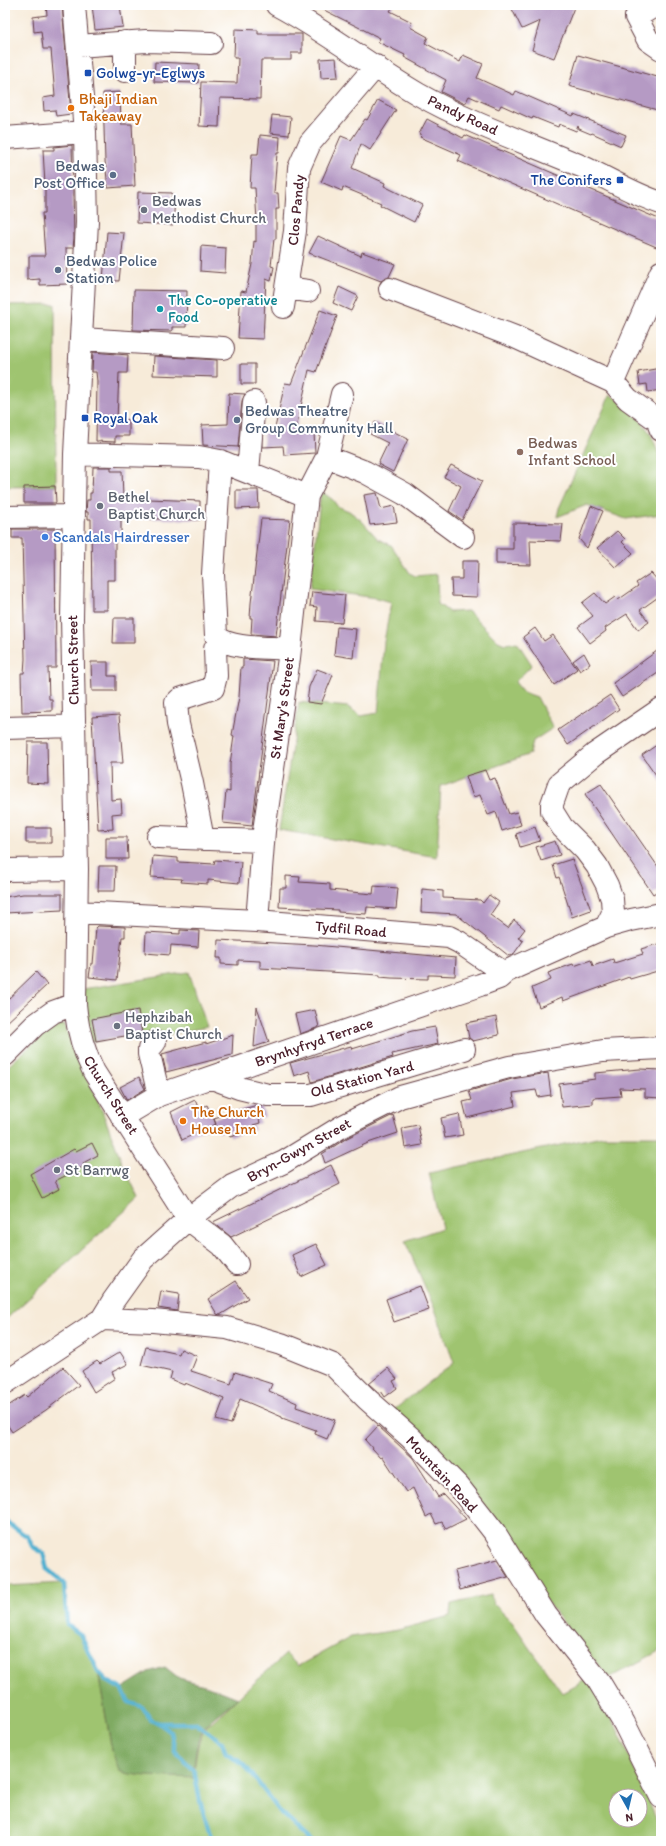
<svg xmlns="http://www.w3.org/2000/svg" width="666" height="1846" font-family="Itim,sans-serif">
<style>
.green{fill:#9fc46f;stroke:#74724d;fill-rule:evenodd}
.forest{fill:#7faa62;stroke:#646446}
.lines{fill:none;stroke-linecap:round;stroke-linejoin:round}
.stream{stroke:#51b0d0;stroke-width:4.5}
.building{fill:#b59ac4}
.minor-casing{stroke:#643e45;stroke-width:24}
.minor{stroke:#fff;stroke-width:22}
.transit-dot{fill:#1a4fb4;stroke:#fff;stroke-width:1.5}
.food-dot{fill:#e8710a;stroke:#fff;stroke-width:1.5}
.service-dot{fill:#5c6f8a;stroke:#fff;stroke-width:1.5}
.worship-dot{fill:#6b7280;stroke:#fff;stroke-width:1.5}
.culture-dot{fill:#0f9aa8;stroke:#fff;stroke-width:1.5}
.education-dot{fill:#8d6e63;stroke:#fff;stroke-width:1.5}
.shop-dot{fill:#3f7fe0;stroke:#fff;stroke-width:1.5}
.labels{text-anchor:middle;stroke-width:4;stroke-linejoin:round;paint-order:stroke}
.transit-label{font-size:15px;fill:#164399;stroke:#fff;text-anchor:start}
.food-label{font-size:15px;fill:#c56008;stroke:#fff;text-anchor:start}
.street-label{font-size:15px;fill:#4a1f2b;stroke:#fff}
.service-label{font-size:15px;fill:#4e5e75;stroke:#fff;text-anchor:start}
.worship-label{font-size:15px;fill:#5b616d;stroke:#fff;text-anchor:start}
.culture-label{font-size:15px;fill:#0d838f;stroke:#fff;text-anchor:start}
.education-label{font-size:15px;fill:#785e54;stroke:#fff;text-anchor:start}
.shop-label{font-size:15px;fill:#366cbe;stroke:#fff;text-anchor:start}
</style>
<rect width="100%" height="100%" fill="#fff"/>
<filter id="ink" filterUnits="userSpaceOnUse"><feTurbulence type="fractalNoise" baseFrequency=".025" numOctaves="2"/><feDisplacementMap in="SourceGraphic" scale="8" xChannelSelector="R" yChannelSelector="G"/><feConvolveMatrix kernelMatrix="1 2 1 2 8 2 1 2 1" color-interpolation-filters="sRGB"/></filter>
<filter id="wash" filterUnits="userSpaceOnUse"><feTurbulence type="fractalNoise" baseFrequency=".012" numOctaves="4" result="noise"/><feDisplacementMap in="SourceGraphic" scale="16" xChannelSelector="R" yChannelSelector="G"/><feGaussianBlur stdDeviation="0.9" result="paint"/><feColorMatrix in="noise" values="0 0 0 0 0 0 0 0 0 0 0 0 0 0 0 0 0 1.4 0 .05"/><feComposite in="paint" operator="in"/></filter>
<g filter="url(#wash)">
<rect width="100%" height="100%" fill="#f7ebd9"/>
<path class="green" d="M 55,304 L 56,486 L 5,487 L 5,305 Z
M 610,395 C 620,400 626,406 634,414 C 666,444 661,473 661,514 L 626,519 L 587,505 L 557,517 L 559,508 Z
M 321,491 L 333,500 L 337,506 L 349,511 L 361,520 L 378,539 L 391,545 L 410,573 L 415,576 L 437,574 L 438,604 L 449,612 L 468,611 L 498,641 L 505,644 L 517,642 L 532,665 L 515,682 L 523,692 L 537,697 L 553,728 L 533,741 L 530,754 L 441,786 L 437,857 L 279,830 L 299,702 L 348,707 L 361,716 L 378,713 L 384,642 L 391,602 L 377,598 L 310,589 Z
M 189,972 L 207,1027 L 143,1039 L 142,1033 L 87,1043 L 83,989 Z
M 63,1023 L 99,1103 L 123,1165 L 139,1198 L 5,1320 L 5,1069 L 39,1038 Z
M 602,1136 L 661,1136 L 661,1650 L 609,1678 L 391,1412 L 454,1363 L 436,1312 L 405,1241 L 442,1228 L 429,1173 Z
M 64,1583 L 67,1625 L 80,1634 L 98,1671 L 112,1751 L 195,1778 C 194,1761 197,1745 204,1729 L 286,1654 L 298,1666 L 351,1637 L 398,1630 L 450,1616 L 451,1604 L 491,1595 L 493,1603 L 512,1622 L 562,1693 L 589,1678 L 616,1726 L 657,1821 L 661,1833 L 661,1841 L 5,1841 L 5,1586 ZM 616,1796 L 640,1796 L 640,1820 L 616,1820 Z"/>
<path class="forest" d="M 165,1667 L 179,1678 L 208,1686 L 238,1698 C 228,1706 210,1719 203,1729 C 196,1742 193,1764 195,1778 L 146,1776 L 130,1774 L 119,1771 L 112,1751 L 98,1671 L 106,1680 L 121,1689 L 148,1672 Z"/>
<g class="lines">
<path class="stream" d="M 5,1521 L 28,1537 L 32,1546 L 43,1553 L 47,1569 L 64,1583 L 67,1625 L 80,1634 L 98,1671 L 106,1680 L 121,1689 L 129,1702 L 142,1707 L 151,1720 L 159,1723 L 195,1723 L 222,1742 L 226,1754 L 244,1764 L 281,1813 L 311,1841
M 159,1723 L 171,1732 L 175,1751 L 194,1770 L 200,1801 L 212,1841"/>
</g>
<g id="blocks">
<path class="building" d="M 46,5 L 62,5 L 71,114 L 56,116 L 55,110 L 44,111 L 43,98 L 55,96 L 51,49 L 43,49 L 41,31 L 34,32 L 33,17 L 47,15 Z
M 92,5 L 120,5 L 123,27 L 95,30 Z
M 314,5 L 394,5 L 390,11 L 412,22 L 410,27 L 428,37 L 425,43 L 460,62 L 463,55 L 483,64 L 477,78 L 514,95 L 516,91 L 573,116 L 574,114 L 626,135 L 621,146 L 592,133 L 591,134 L 579,129 L 578,126 L 576,131 L 559,124 L 558,127 L 533,117 L 532,119 L 501,105 L 499,109 L 469,96 L 465,104 L 441,92 L 446,80 L 404,57 L 405,55 L 378,42 L 380,38 Z
M 510,5 L 575,5 L 554,58 L 532,50 L 540,21 L 522,29 Z
M 235,29 L 258,30 L 258,34 L 302,34 L 302,53 L 291,53 L 291,60 L 261,60 L 260,99 L 220,98 L 219,127 L 199,126 L 201,82 L 237,83 L 238,58 L 234,58 Z
M 578,55 L 661,78 L 661,111 L 569,86 Z
M 336,58 L 338,77 L 321,78 L 320,59 Z
M 155,62 L 199,64 L 198,83 L 154,82 Z
M 120,92 L 121,124 L 132,124 L 135,186 L 108,188 L 105,161 L 103,93 Z
M 378,100 L 396,110 L 370,150 L 361,144 L 352,168 L 385,183 L 384,186 L 422,205 L 414,222 L 380,205 L 381,203 L 343,187 L 342,191 L 321,182 L 341,136 L 351,140 L 365,119 L 367,120 Z
M 272,115 L 291,117 L 289,135 L 270,133 Z
M 427,119 L 463,138 L 465,135 L 661,220 L 661,249 L 458,161 L 461,155 L 420,137 L 422,135 L 419,134 Z
M 260,135 L 280,137 L 279,153 L 277,153 L 274,193 L 278,193 L 279,209 L 276,209 L 276,239 L 274,239 L 271,266 L 274,267 L 271,281 L 266,279 L 263,339 L 238,338 L 241,291 L 246,292 L 252,264 L 254,241 L 256,242 L 256,221 L 257,221 L 255,188 L 250,188 L 252,154 L 258,154 Z
M 72,145 L 74,238 L 73,248 L 66,248 L 67,284 L 40,285 L 40,279 L 27,280 L 27,268 L 29,268 L 29,256 L 45,256 L 42,213 L 45,213 L 45,185 L 43,150 L 54,150 L 54,147 Z
M 138,192 L 172,193 L 172,199 L 175,199 L 173,225 L 137,223 Z
M 107,232 L 124,233 L 119,281 L 103,280 Z
M 318,236 L 361,256 L 362,252 L 395,264 L 389,277 L 381,281 L 309,253 Z
M 201,246 L 226,248 L 225,273 L 200,271 Z
M 339,287 L 358,296 L 351,311 L 333,303 Z
M 134,290 L 187,291 L 186,327 L 172,327 L 172,331 L 133,330 Z
M 320,310 L 337,316 L 316,372 L 309,370 L 295,433 L 314,432 L 315,453 L 284,455 L 283,446 L 263,447 L 264,428 L 275,428 L 285,383 L 291,384 Z
M 93,352 L 128,355 L 127,373 L 119,373 L 117,419 L 129,420 L 129,436 L 115,436 L 115,442 L 96,441 L 97,381 L 96,372 L 92,372 Z
M 154,356 L 217,360 L 217,377 L 153,375 Z
M 241,364 L 255,364 L 255,384 L 241,384 Z
M 661,368 L 661,390 L 648,392 L 647,384 L 640,385 L 638,372 Z
M 229,393 L 245,394 L 242,401 L 238,447 L 203,445 L 202,425 L 228,424 Z
M 375,422 L 408,439 L 393,472 L 378,464 L 388,443 L 370,434 Z
M 451,465 L 482,481 L 462,520 L 449,511 L 461,486 L 444,477 Z
M 93,467 L 111,467 L 111,471 L 122,471 L 123,498 L 200,501 L 200,520 L 123,518 L 121,520 L 121,537 L 116,537 L 115,544 L 115,580 L 107,580 L 107,610 L 92,610 L 91,519 L 88,519 L 88,512 L 86,512 L 87,500 L 90,500 L 90,493 L 92,493 Z
M 55,486 L 56,503 L 24,503 L 24,487 Z
M 236,490 L 258,490 L 259,508 L 236,509 Z
M 377,493 L 381,509 L 394,506 L 397,522 L 370,525 L 364,495 Z
M 591,506 L 603,511 L 587,548 L 579,539 Z
M 261,519 L 290,520 L 276,636 L 251,634 L 252,618 L 250,618 L 251,603 Z
M 513,523 L 563,524 L 561,541 L 530,540 L 531,565 L 496,564 L 496,549 L 513,549 Z
M 12,529 L 55,529 L 56,668 L 48,668 L 49,699 L 52,699 L 52,711 L 22,712 L 21,673 L 24,673 L 25,659 L 22,538 L 12,538 Z
M 617,531 L 625,539 L 622,542 L 633,553 L 616,568 L 597,548 Z
M 462,561 L 478,561 L 477,597 L 452,596 L 451,579 L 462,579 Z
M 651,573 L 661,584 L 661,595 L 640,610 L 649,622 L 638,630 L 627,614 L 605,628 L 606,631 L 590,643 L 578,627 L 593,616 L 582,603 L 595,593 L 605,604 L 615,597 L 618,600 L 638,586 L 636,583 Z
M 312,592 L 345,595 L 342,623 L 316,621 L 317,607 L 310,606 Z
M 114,618 L 134,618 L 134,643 L 113,643 Z
M 337,627 L 356,629 L 353,658 L 334,655 Z
M 535,628 L 544,641 L 553,635 L 577,669 L 554,685 L 523,637 Z
M 661,648 L 661,671 L 622,697 L 613,683 Z
M 584,653 L 590,664 L 580,671 L 573,661 Z
M 243,659 L 273,661 L 252,826 L 223,823 L 226,791 L 230,792 L 230,764 L 234,736 L 232,735 L 239,697 L 241,667 L 243,667 Z
M 91,662 L 108,662 L 108,676 L 116,676 L 116,691 L 92,691 Z
M 317,669 L 333,675 L 321,704 L 307,702 L 309,687 Z
M 610,695 L 619,709 L 568,745 L 558,730 Z
M 119,715 L 123,763 L 110,763 L 111,800 L 121,799 L 122,813 L 112,814 L 113,829 L 98,830 L 92,717 Z
M 28,742 L 47,742 L 48,784 L 27,783 Z
M 661,742 L 661,782 L 642,755 Z
M 485,770 L 489,780 L 495,778 L 509,814 L 517,812 L 521,825 L 502,831 L 496,812 L 488,815 L 480,795 L 473,797 L 466,776 Z
M 601,784 L 661,871 L 661,889 L 653,894 L 585,794 Z
M 535,827 L 540,841 L 520,847 L 516,834 Z
M 26,828 L 51,828 L 51,843 L 26,843 Z
M 106,837 L 127,837 L 128,859 L 106,859 Z
M 555,841 L 560,855 L 541,861 L 536,847 Z
M 153,856 L 178,858 L 178,862 L 197,863 L 214,864 L 215,860 L 241,862 L 239,883 L 208,880 L 208,884 L 195,883 L 181,882 L 182,879 L 151,877 Z
M 572,859 L 591,910 L 572,917 L 559,877 L 557,878 L 553,865 Z
M 99,866 L 116,866 L 115,891 L 98,891 Z
M 286,876 L 300,877 L 299,882 L 330,884 L 330,890 L 373,894 L 374,886 L 398,888 L 396,909 L 367,907 L 366,914 L 338,912 L 338,910 L 279,907 L 280,888 L 286,888 Z
M 422,889 L 443,891 L 443,898 L 480,900 L 483,903 L 489,895 L 499,902 L 490,915 L 508,928 L 514,920 L 525,929 L 518,938 L 523,941 L 513,955 L 509,956 L 456,914 L 421,912 Z
M 23,894 L 62,894 L 62,910 L 5,913 L 5,897 Z
M 98,926 L 125,927 L 125,937 L 122,937 L 117,980 L 89,977 L 91,964 L 93,964 L 96,928 Z
M 180,930 L 199,931 L 198,947 L 171,945 L 170,955 L 145,953 L 146,932 L 180,934 Z
M 218,940 L 314,945 L 456,958 L 455,976 L 433,975 L 428,975 L 428,979 L 391,978 L 380,977 L 380,975 L 260,968 L 260,961 L 238,960 L 238,965 L 221,964 L 221,958 L 217,958 Z
M 661,943 L 661,970 L 630,979 L 629,977 L 563,1001 L 562,997 L 539,1007 L 532,988 L 551,980 L 548,973 L 573,964 L 574,966 L 591,960 L 593,966 L 613,959 L 614,963 L 643,954 L 641,949 Z
M 36,972 L 47,985 L 5,1024 L 5,1002 Z
M 257,1007 L 269,1042 L 254,1047 Z
M 138,1010 L 142,1033 L 96,1041 L 92,1019 Z
M 315,1010 L 319,1027 L 300,1034 L 295,1014 Z
M 496,1017 L 499,1035 L 473,1041 L 469,1038 L 466,1023 Z
M 435,1027 L 438,1044 L 392,1054 L 393,1057 L 312,1082 L 309,1071 L 294,1076 L 290,1063 L 351,1046 L 352,1049 L 412,1031 Z
M 233,1035 L 232,1055 L 166,1072 L 162,1054 L 206,1042 L 206,1044 Z
M 640,1069 L 661,1070 L 661,1098 L 645,1097 L 645,1089 L 620,1088 L 621,1096 L 593,1098 L 593,1104 L 562,1107 L 559,1084 L 595,1079 L 595,1073 Z
M 548,1073 L 551,1095 L 538,1097 L 536,1090 L 513,1093 L 515,1106 L 467,1118 L 463,1102 L 472,1100 L 469,1091 L 512,1079 Z
M 139,1077 L 145,1089 L 127,1100 L 120,1087 Z
M 195,1100 L 199,1109 L 207,1105 L 216,1124 L 182,1140 L 171,1112 Z
M 257,1105 L 262,1106 L 265,1117 L 259,1119 L 260,1123 L 253,1125 L 255,1130 L 230,1137 L 228,1130 L 218,1133 L 214,1118 Z
M 459,1114 L 463,1135 L 445,1138 L 441,1118 Z
M 393,1115 L 398,1133 L 368,1143 L 325,1163 L 322,1154 L 347,1138 Z
M 418,1125 L 422,1145 L 405,1148 L 402,1128 Z
M 92,1143 L 98,1155 L 83,1163 L 85,1166 L 55,1181 L 59,1189 L 42,1198 L 30,1174 L 74,1149 L 76,1151 Z
M 331,1165 L 340,1184 L 298,1205 L 231,1237 L 213,1222 Z
M 316,1244 L 327,1265 L 301,1277 L 292,1255 Z
M 236,1281 L 248,1298 L 220,1315 L 217,1314 L 208,1299 Z
M 420,1286 L 429,1310 L 394,1322 L 386,1299 Z
M 161,1291 L 179,1294 L 177,1311 L 158,1308 Z
M 146,1347 L 179,1354 L 181,1349 L 197,1356 L 191,1371 L 231,1384 L 235,1372 L 272,1384 L 269,1391 L 297,1403 L 296,1407 L 335,1420 L 327,1439 L 315,1434 L 316,1430 L 282,1418 L 282,1417 L 240,1399 L 231,1424 L 216,1420 L 224,1399 L 185,1383 L 184,1385 L 170,1379 L 172,1372 L 141,1365 Z
M 120,1352 L 128,1364 L 112,1372 L 115,1378 L 94,1392 L 82,1371 L 97,1361 L 100,1364 Z
M 63,1367 L 79,1385 L 46,1410 L 12,1432 L 5,1421 L 5,1408 L 25,1395 L 27,1397 Z
M 388,1368 L 397,1379 L 393,1381 L 397,1388 L 385,1397 L 381,1391 L 378,1392 L 369,1384 Z
M 378,1426 L 413,1458 L 438,1497 L 443,1494 L 466,1519 L 446,1529 L 442,1522 L 436,1524 L 431,1514 L 426,1517 L 413,1488 L 406,1492 L 383,1457 L 381,1458 L 365,1440 Z
M 497,1560 L 508,1577 L 460,1590 L 455,1571 Z"/>
</g>
</g>
<g filter="url(#ink)">
<use href="#blocks" fill-opacity="0" stroke="#643e45" stroke-width="1"/>
<g class="lines">
<g class="minor-casing">
<path id="minor" d="M 74,5 L 85,132 L 87,222 L 75,454 L 72,618 L 77,869 L 75,1004 C 77,1029 83,1050 94,1072 L 188,1219 L 222,1245 L 237,1264
M 277,5 C 326,31 370,66 418,94 C 469,123 527,143 581,166 C 608,178 633,194 661,203
M 656,5 L 636,17 L 648,40 L 661,49
M 125,42 L 125,71
M 78,46 L 146,41 L 211,43
M 5,138 L 85,132
M 286,288 L 308,291
M 390,289 L 515,337 L 613,382 L 661,272
M 283,307 L 295,231 L 299,168 L 310,143 L 376,66
M 82,339 L 223,348
M 613,382 L 628,399 L 657,420 L 661,430
M 75,454 L 199,457 L 220,461 L 307,496 L 289,658 L 264,831 L 257,921
M 327,457 L 365,472 L 405,494 L 463,537
M 220,461 L 213,574 L 216,636 C 230,650 271,647 290,649
M 248,472 L 254,402
M 307,496 L 327,457 L 342,394
M 5,517 L 74,516
M 5,728 L 74,726
M 158,837 L 263,841
M 203,839 L 192,783 L 178,724 L 176,703 L 180,699 L 213,688 L 216,676 L 215,648 L 221,641
M 5,870 L 77,869
M 77,912 L 257,921 L 449,937 L 459,942 L 501,971 L 507,971 L 606,927 L 631,920 L 661,914
M 606,927 L 613,913 L 612,899 L 607,885 L 597,866 L 585,850 L 562,827 L 552,811 L 552,804 L 559,784 L 595,754 L 661,709
M 155,1042 L 149,1049 L 149,1054 L 159,1095
M 5,1055 L 35,1025 L 53,1012 L 75,1004
M 212,1078 L 239,1088 L 268,1095 L 311,1095 L 464,1049
M 122,1117 L 159,1095 L 480,985 L 499,978 L 507,971
M 102,1319 L 153,1321 L 227,1328 L 281,1344 L 333,1365 L 367,1399 L 411,1438 L 459,1487 L 495,1533 L 546,1615 L 598,1680 L 624,1723 L 661,1797
M 5,1383 L 102,1319 L 113,1301 L 143,1259 L 188,1219 L 232,1186 L 284,1162 L 341,1127 L 400,1097 L 509,1067 L 603,1051 L 661,1048"/>
</g>
<use href="#minor" class="minor"/>
</g>
</g>
<g class="transit-dot">
<rect x="84" y="69" width="8" height="8" rx="2"/>
<rect x="616" y="176" width="8" height="8" rx="2"/>
<rect x="81" y="414" width="8" height="8" rx="2"/>
</g>
<g class="food-dot">
<circle cx="71" cy="108" r="4"/>
<circle cx="183" cy="1121" r="4"/>
</g>
<g class="service-dot">
<circle cx="113" cy="175" r="4"/>
<circle cx="58" cy="270" r="4"/>
<circle cx="237" cy="420" r="4"/>
</g>
<g class="worship-dot">
<circle cx="144" cy="210" r="4"/>
<circle cx="100" cy="506" r="4"/>
<circle cx="117" cy="1026" r="4"/>
<circle cx="57" cy="1170" r="4"/>
</g>
<circle class="culture-dot" cx="160" cy="309" r="4"/>
<circle class="education-dot" cx="520" cy="452" r="4"/>
<circle class="shop-dot" cx="45" cy="537" r="4"/>
<g class="labels">
<g class="transit-label">
<text x="96" y="78">Golwg-yr-Eglwys</text>
<text x="612" y="185" text-anchor="end">The Conifers</text>
<text x="93" y="423">Royal Oak</text>
</g>
<g class="food-label">
<text x="79" y="104">Bhaji Indian<tspan x="79" dy="17">Takeaway</tspan></text>
<text x="191" y="1117">The Church<tspan x="191" dy="17">House Inn</tspan></text>
</g>
<g class="street-label">
<text transform="translate(463 115) rotate(25)" y="5">Pandy Road</text>
<text transform="translate(296 210) rotate(-85)" y="5">Clos Pandy</text>
<text transform="translate(73 660) rotate(-91)" y="5">Church Street</text>
<text transform="translate(282 708) rotate(-82)" y="5">St Mary's Street</text>
<text transform="translate(351 929) rotate(5)" y="5">Tydfil Road</text>
<text transform="translate(314 1042) rotate(-19)" y="5">Brynhyfryd Terrace</text>
<text transform="translate(362 1079) rotate(-15)" y="5">Old Station Yard</text>
<text transform="translate(111 1095) rotate(58)" y="5">Church Street</text>
<text transform="translate(299 1150) rotate(-29)" y="5">Bryn-Gwyn Street</text>
<text transform="translate(442 1474) rotate(47)" y="5">Mountain Road</text>
</g>
<g class="service-label">
<text x="105" y="171" text-anchor="end">Bedwas<tspan x="105" dy="17">Post Office</tspan></text>
<text x="66" y="266">Bedwas Police<tspan x="66" dy="17">Station</tspan></text>
<text x="245" y="416">Bedwas Theatre<tspan x="245" dy="17">Group Community Hall</tspan></text>
</g>
<g class="worship-label">
<text x="152" y="206">Bedwas<tspan x="152" dy="17">Methodist Church</tspan></text>
<text x="108" y="502">Bethel<tspan x="108" dy="17">Baptist Church</tspan></text>
<text x="125" y="1022">Hephzibah<tspan x="125" dy="17">Baptist Church</tspan></text>
<text x="65" y="1175">St Barrwg</text>
</g>
<g class="culture-label">
<text x="168" y="305">The Co-operative<tspan x="168" dy="17">Food</tspan></text>
</g>
<g class="education-label">
<text x="528" y="448">Bedwas<tspan x="528" dy="17">Infant School</tspan></text>
</g>
<g class="shop-label">
<text x="53" y="542">Scandals Hairdresser</text>
</g>
</g>
<rect width="666" height="1846" fill="none" stroke="#fff" stroke-width="20"/>
<g transform="translate(628 1808) rotate(172)"><circle r="19" fill="#ffffff" stroke="#b7a5aa"/>
<path d="M0-3L7 15L0 10L-7 15Z" fill="#1f6fb2"/>
<text y="-6" font-size="11" font-weight="bold" text-anchor="middle" fill="#4a1f2b">N</text>
</g>
</svg>
